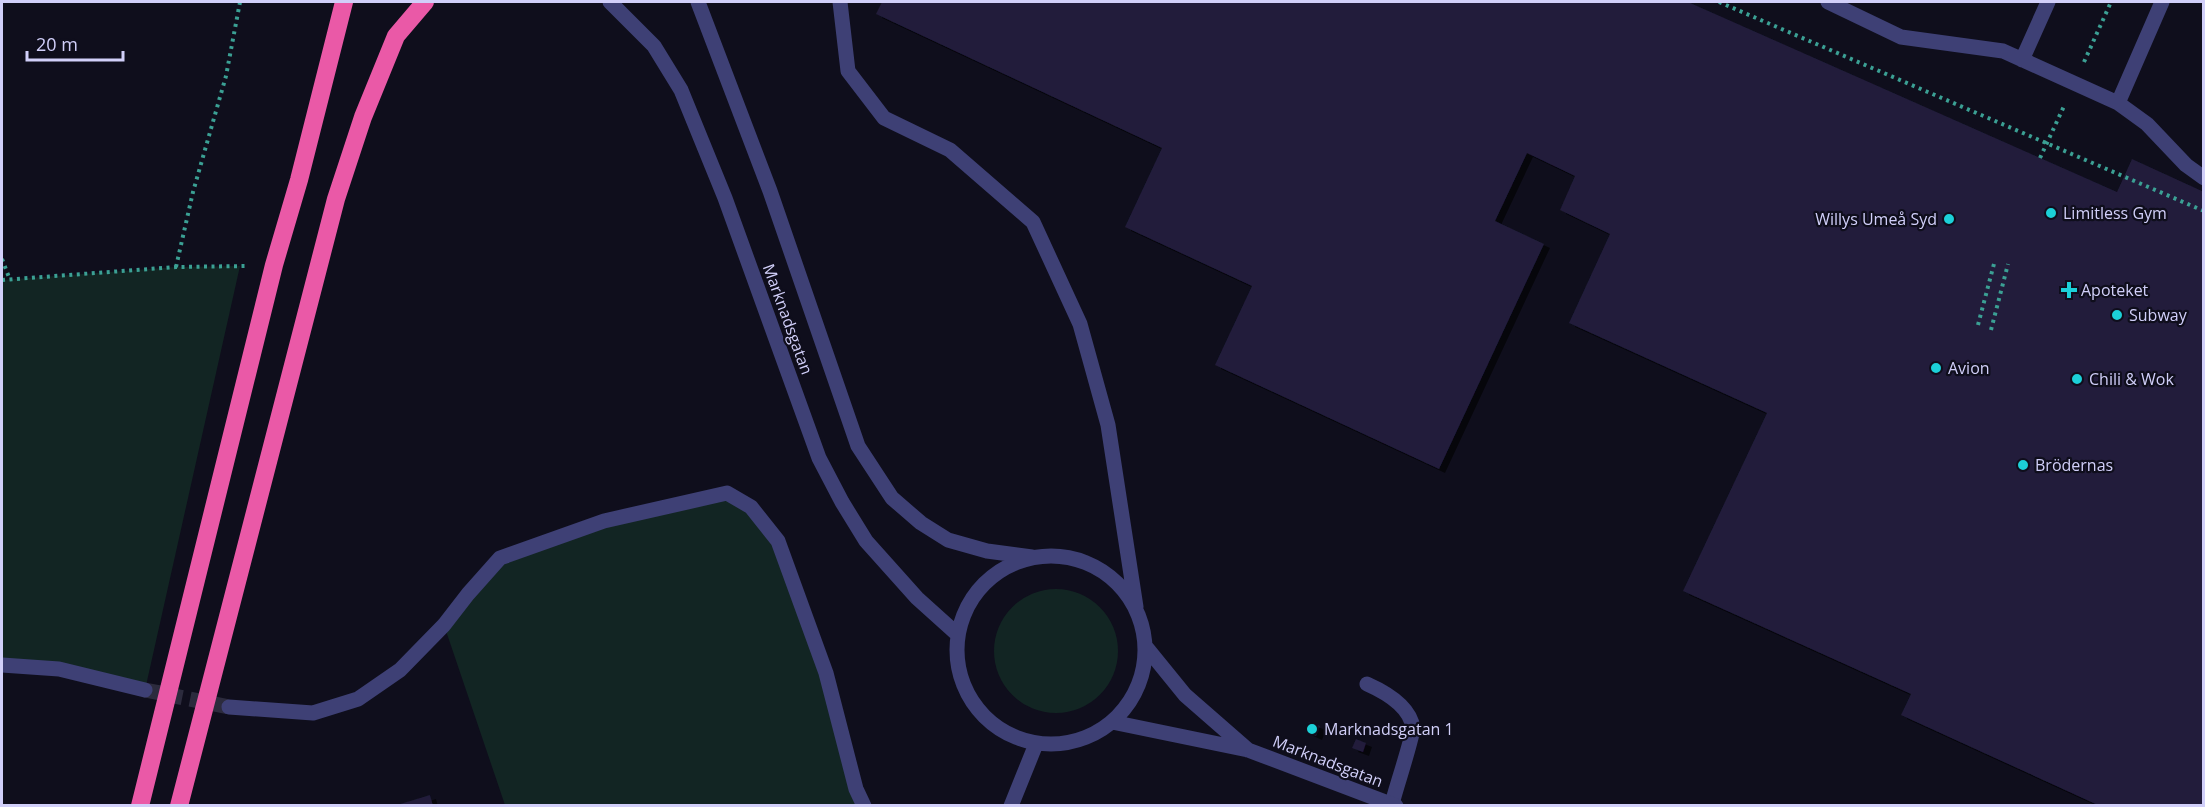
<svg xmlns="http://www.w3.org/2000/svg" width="2205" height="807" font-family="'Open Sans',sans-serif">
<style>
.green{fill:#122523}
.building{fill:#201c3a;filter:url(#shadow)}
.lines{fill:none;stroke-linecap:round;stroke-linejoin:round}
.street-tunnel{stroke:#2c2b3d;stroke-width:15;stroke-dasharray:15 8;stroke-linecap:butt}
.path{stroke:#3ba094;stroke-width:4;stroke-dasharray:3 4.5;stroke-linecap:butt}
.lane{stroke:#3e4075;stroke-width:15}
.street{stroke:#3e4075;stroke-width:15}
.highway{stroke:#ea59a7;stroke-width:18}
.poi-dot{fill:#1cd0d8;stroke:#0f0e1c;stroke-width:2}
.labels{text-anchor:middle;stroke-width:4.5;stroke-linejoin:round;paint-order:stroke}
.poi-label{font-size:16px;fill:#d1cff9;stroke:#0f0e1c;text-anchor:start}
.street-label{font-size:16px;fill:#d1cff9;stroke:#0f0e1c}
</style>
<defs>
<filter id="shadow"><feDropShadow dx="6" dy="4" stdDeviation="0" flood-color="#0009"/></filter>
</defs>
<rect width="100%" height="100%" fill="#0f0e1c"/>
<path class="green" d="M 240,266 L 145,690 L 2,665 L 2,280 L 176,267 Z
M 727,493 L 778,541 L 864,805 L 505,805 L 444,625 L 500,558 Z
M994 651a62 62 0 1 1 124 0a62 62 0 1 1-124 0Z"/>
<path class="building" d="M 882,2 L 1688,2 L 2117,192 L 2132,159 L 2204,192 L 2204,806 L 2100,806 L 1901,715 L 1911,694 L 1683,591 L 1767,413 L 1569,323 L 1610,234 L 1560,210 L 1575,176 L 1527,153 L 1495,221 L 1544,244 L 1439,469 L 1215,365 L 1252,286 L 1125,227 L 1162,148 L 876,14 Z
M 1309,722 L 1320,726 L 1316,736 L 1305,731 Z
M 1356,739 L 1366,743 L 1363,752 L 1352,748 Z
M 430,795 L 433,806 L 397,806 L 397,805 Z"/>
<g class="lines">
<path class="street-tunnel" d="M 145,690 L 229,707"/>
<path class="path" d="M 1719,2 L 2204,211
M 2084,62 L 2111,2
M 2040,158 L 2065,104
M 2,259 L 10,280
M 176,267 L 193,192 L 226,76 L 240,2
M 2,280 L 176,267 L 249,266
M 1978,325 L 1995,260
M 1991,330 L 2008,264"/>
<path class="lane" d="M 1828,2 L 1901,37 L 2003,51 L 2118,103 L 2147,124 L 2186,165 L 2204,178
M 2022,60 L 2048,2
M 2118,103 L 2162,2
M 1367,684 C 1385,692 1410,706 1413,728 C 1413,737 1395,791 1392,804"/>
<path class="street" d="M 610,2 L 654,46 L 681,90 L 725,198 L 819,458 L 842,502 L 866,541 L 917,598 L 957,634
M 698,2 L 770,191 L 858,446 L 892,498 L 921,523 L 948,540 L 987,551 L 1032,557
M 840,2 L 848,71 L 884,118 L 950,150 L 1033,222 L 1080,324 L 1108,425 L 1136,607
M957 650a94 94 0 1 1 188 0a94 94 0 1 1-188 0Z
M 1146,647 L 1185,695 L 1248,750
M 2,665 L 59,669 L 145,690
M 229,707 L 313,713 L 358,699 L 400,670 L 444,625 L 468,594 L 500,558 L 604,521 L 727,493 L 751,507 L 778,541 L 826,673 L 856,789 L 864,806
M 1112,722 L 1248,750 L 1396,806
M 1011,806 L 1036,744"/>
<path class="highway" d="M 140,806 L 274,265 L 299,180 L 344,2
M 179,806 L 336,199 L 363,117 L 396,36 L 425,2"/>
</g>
<g class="poi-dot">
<circle cx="2051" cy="213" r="6"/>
<circle cx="1949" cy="219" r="6"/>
<path d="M2066 281h6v6h6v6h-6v6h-6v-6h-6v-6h6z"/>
<circle cx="2117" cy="315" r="6"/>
<circle cx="1936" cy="368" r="6"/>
<circle cx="2077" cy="379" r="6"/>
<circle cx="2023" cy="465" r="6"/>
<circle cx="1312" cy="729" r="6"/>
</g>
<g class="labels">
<g class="poi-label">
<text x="2063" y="219">Limitless Gym</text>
<text x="1937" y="225" text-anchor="end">Willys Umeå Syd</text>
<text x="2081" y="296">Apoteket</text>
<text x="2129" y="321">Subway</text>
<text x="1948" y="374">Avion</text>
<text x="2089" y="385">Chili &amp; Wok</text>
<text x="2035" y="471">Brödernas</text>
<text x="1324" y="735">Marknadsgatan 1</text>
</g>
<g class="street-label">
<text transform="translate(788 319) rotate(70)" y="6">Marknadsgatan</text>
<text transform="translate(1328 761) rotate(21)" y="6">Marknadsgatan</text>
</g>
</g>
<rect width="2205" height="807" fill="none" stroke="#d1cff9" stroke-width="6"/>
<path d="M27 51v9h96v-9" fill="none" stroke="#d1cff9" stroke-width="3"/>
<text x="36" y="51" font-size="18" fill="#d1cff9" stroke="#0f0e1c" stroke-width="4.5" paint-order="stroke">20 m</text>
</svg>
